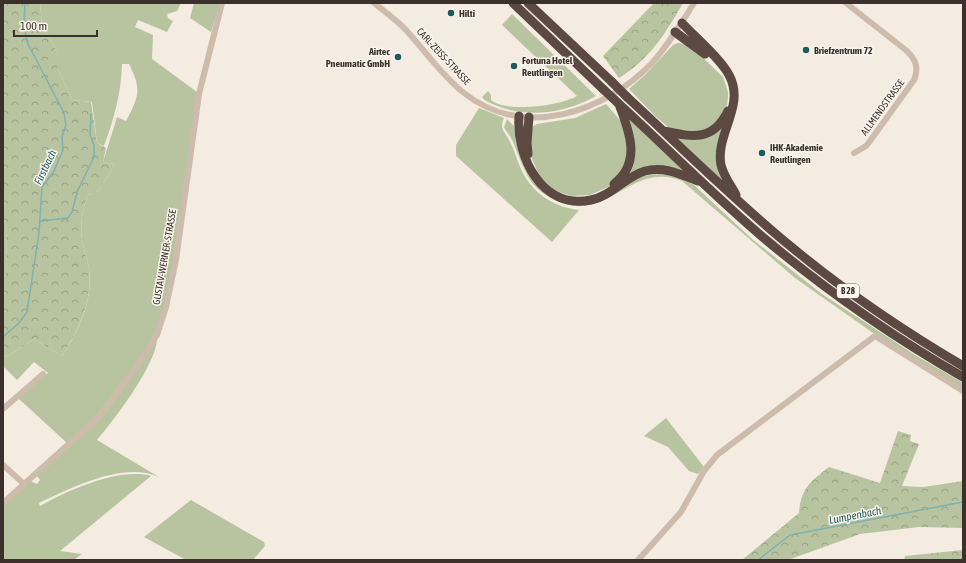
<svg xmlns="http://www.w3.org/2000/svg" width="966" height="563" font-family="'Asap Condensed',sans-serif">
<style>
.grass{fill:#b8c4a0}
.forest{fill:url(#forest-crowns)}
.lines{fill:none;stroke-linecap:round;stroke-linejoin:round}
.stream{stroke:#7fb0b2;stroke-width:1.5}
.minor{stroke:#cdbbac;stroke-width:6}
.highway{stroke:#5c4a42;stroke-width:9}
.highway-bridge{stroke:#5c4a42;stroke-width:9}
.poi-dot{fill:#1f5a5e;stroke:#fbf5ee;stroke-width:1.5}
.labels{text-anchor:middle;stroke-width:3;stroke-linejoin:round;paint-order:stroke}
.shield{fill:#fbf5ee;stroke:#756b66;stroke-width:1}
.shield-label{font-size:9px;font-weight:bold;fill:#3b302b}
.poi-label{font-size:10px;font-weight:bold;fill:#3b302b;stroke:#fbf5ee;text-anchor:start}
.street-label{font-size:10px;fill:#3b302b;stroke:#fbf5ee}
.water-label{font-size:11px;font-style:italic;fill:#1f5a5e;stroke:#fbf5ee}
</style>
<defs>
<pattern id="forest-crowns" width="20" height="18" patternUnits="userSpaceOnUse"><rect width="20" height="18" fill="#b8c4a0"/><path d="M2 6a3 3 0 1 1 6 0M12 15a3 3 0 1 1 6 0" fill="none" stroke="#97a083"/></pattern>
</defs>
<rect width="100%" height="100%" fill="#f4ebe1"/>
<path class="grass" d="M 40,3 L 181,3 L 177,11 L 167,14 L 168,18 L 173,21 L 167,32 L 138,20 L 135,27 L 153,35 L 152,59 L 197,92 L 174,259 L 164,306 L 155,333 L 147,348 L 99,413 L 67,443 L 18,398 L 48,373 L 34,362 L 17,380 L 3,366 L 3,357 L 11,354 L 34,339 L 62,356 C 80,329 95,296 88,264 C 87,259 85,254 84,249 C 79,230 81,213 88,195 L 99,190 L 115,164 L 103,162 L 117,117 L 126,121 C 139,96 142,90 129,64 L 122,64 C 121,94 114,119 104,146 L 97,143 L 92,102 L 72,100 L 57,67 L 57,52 L 42,25 Z
M 194,3 L 220,3 L 211,32 L 190,18 Z
M 512,14 L 596,96 C 566,113 527,119 495,105 C 490,103 485,101 482,97 L 488,91 L 491,95 L 491,100 C 506,113 560,106 577,96 L 502,25 Z
M 678,43 L 685,44 L 697,52 L 723,77 L 728,92 L 728,98 L 726,111 L 719,123 L 702,133 L 673,131 L 655,116 L 629,89 L 646,74 L 673,45 Z
M 606,104 L 625,126 L 628,157 L 614,182 L 608,187 L 590,195 L 571,196 L 562,193 L 553,189 L 540,177 L 529,152 L 532,127 L 537,124 L 575,118 Z
M 479,108 L 504,118 C 499,129 505,132 509,140 C 514,149 517,160 521,169 C 532,193 553,207 579,210 L 552,242 L 456,156 L 456,145 Z
M 626,116 L 687,173 L 681,172 L 628,176 L 629,169 Z
M 507,119 L 514,126 L 519,146 L 535,181 L 581,203 C 619,186 654,159 694,185 L 752,239 L 822,294 L 915,355 L 963,383 L 963,388 L 876,335 L 795,278 L 682,181 C 630,160 607,226 555,200 C 547,196 540,192 533,184 C 523,171 519,155 512,140 C 510,135 506,132 504,127 Z
M 724,127 L 719,139 L 727,188 L 676,137 Z
M 3,221 L 6,222 L 7,269 L 3,281 Z
M 157,338 C 157,364 114,420 97,440 L 159,477 C 124,461 71,488 39,503 L 40,506 C 68,490 120,467 151,476 L 60,551 L 82,554 L 74,560 L 3,560 L 3,506 L 30,481 L 37,484 L 40,480 L 37,476 L 108,410 Z
M 666,418 L 704,467 L 698,474 L 689,471 L 668,447 L 644,436 Z
M 191,500 L 264,542 L 265,546 L 253,560 L 186,560 L 144,537 Z"/>
<path class="forest" d="M 3,3 L 40,3 L 42,25 L 57,52 L 57,67 L 72,100 L 91,102 L 97,143 L 106,148 L 103,162 L 115,164 L 99,190 L 88,195 C 81,213 79,230 84,249 C 85,254 87,259 88,264 C 95,297 79,329 62,356 L 34,339 L 11,354 L 3,357 L 3,281 L 7,269 L 6,222 L 3,221 Z
M 654,3 L 683,3 C 666,33 649,60 619,78 L 603,56 Z
M 898,431 L 911,435 L 910,441 L 919,444 L 902,486 L 923,487 L 963,481 L 963,528 L 919,527 L 860,534 L 788,560 L 742,560 L 799,513 C 801,488 810,482 829,467 L 880,483 Z
M 963,550 L 963,560 L 904,560 L 905,556 Z"/>
<g class="lines">
<path class="stream" d="M 40,221 L 68,218 L 72,212 L 77,192 L 94,157 L 94,145 L 90,135 L 91,114
M 3,337 L 19,323 L 27,312 L 39,233 L 42,187 L 54,171 L 63,150 L 62,137 L 66,125 L 64,113 L 27,42 L 24,23 L 25,3
M 758,560 L 790,535 L 963,502"/>
<path class="minor" d="M 374,3 C 384,11 395,19 404,28 C 424,49 441,75 464,93 C 523,140 604,113 652,63 C 668,45 681,24 694,3
M 846,3 L 907,51 C 916,60 919,68 914,80 L 870,141 L 866,146 L 854,153
M 3,409 L 43,374
M 3,465 L 24,484
M 3,503 L 101,415 L 139,363 L 157,335 L 166,307 L 176,260 L 199,94 L 222,3
M 638,560 L 681,512 L 704,471 L 717,455 L 875,336 L 963,391"/>
<path class="highway" d="M 513,3 L 603,89
M 528,3 L 612,82
M 682,23 C 695,37 721,59 729,75 C 746,106 715,134 721,165 C 724,177 731,185 736,195
M 675,32 L 705,54
M 627,97 C 681,147 732,198 789,245 C 843,290 902,330 963,366
M 618,103 C 667,148 714,196 765,239 C 827,291 893,337 963,377
M 519,116 C 516,157 542,210 591,200 C 611,196 625,177 645,171 C 664,166 680,174 698,181
M 664,131 C 692,137 713,142 728,111
M 528,154 L 527,143 L 529,117
M 614,184 C 641,163 630,133 620,107"/>
<path class="highway-bridge" d="M 612,82 L 627,97
M 603,89 L 618,103"/>
</g>
<g class="poi-dot">
<circle cx="451" cy="13" r="4"/>
<circle cx="806" cy="50" r="4"/>
<circle cx="398" cy="57" r="4"/>
<circle cx="514" cy="66" r="4"/>
<circle cx="762" cy="153" r="4"/>
</g>
<g class="labels">
<rect class="shield" x="837" y="284" width="22" height="14" rx="3"/>
<g class="shield-label">
<text x="848" y="294">B 28</text>
</g>
<g class="poi-label">
<text x="459" y="17">Hilti</text>
<text x="814" y="54">Briefzentrum 72</text>
<text x="390" y="55" text-anchor="end">Airtec<tspan x="390" dy="12">Pneumatic GmbH</tspan></text>
<text x="522" y="64">Fortuna Hotel<tspan x="522" dy="12">Reutlingen</tspan></text>
<text x="770" y="151">IHK-Akademie<tspan x="770" dy="12">Reutlingen</tspan></text>
</g>
<g class="street-label">
<text transform="translate(444 56) rotate(47)" y="4">CARL-ZEISS-STRASSE</text>
<text transform="translate(882 107) rotate(-54)" y="4">ALLMENDSTRASSE</text>
<text transform="translate(164 257) rotate(-80)" y="4">GUSTAV-WERNER-STRASSE</text>
</g>
<g class="water-label">
<text transform="translate(45 167) rotate(-64)" y="4">Firstbach</text>
<text transform="translate(855 515) rotate(-11)" y="4">Lumpenbach</text>
</g>
</g>
<rect width="966" height="563" fill="none" stroke="#3b302b" stroke-width="8"/>
<path d="M14 30v6h83v-6" fill="none" stroke="#3b302b" stroke-width="2"/>
<text x="20" y="30" font-size="12" fill="#3b302b" stroke="#fbf5ee" stroke-width="3" paint-order="stroke">100 m</text>
</svg>
